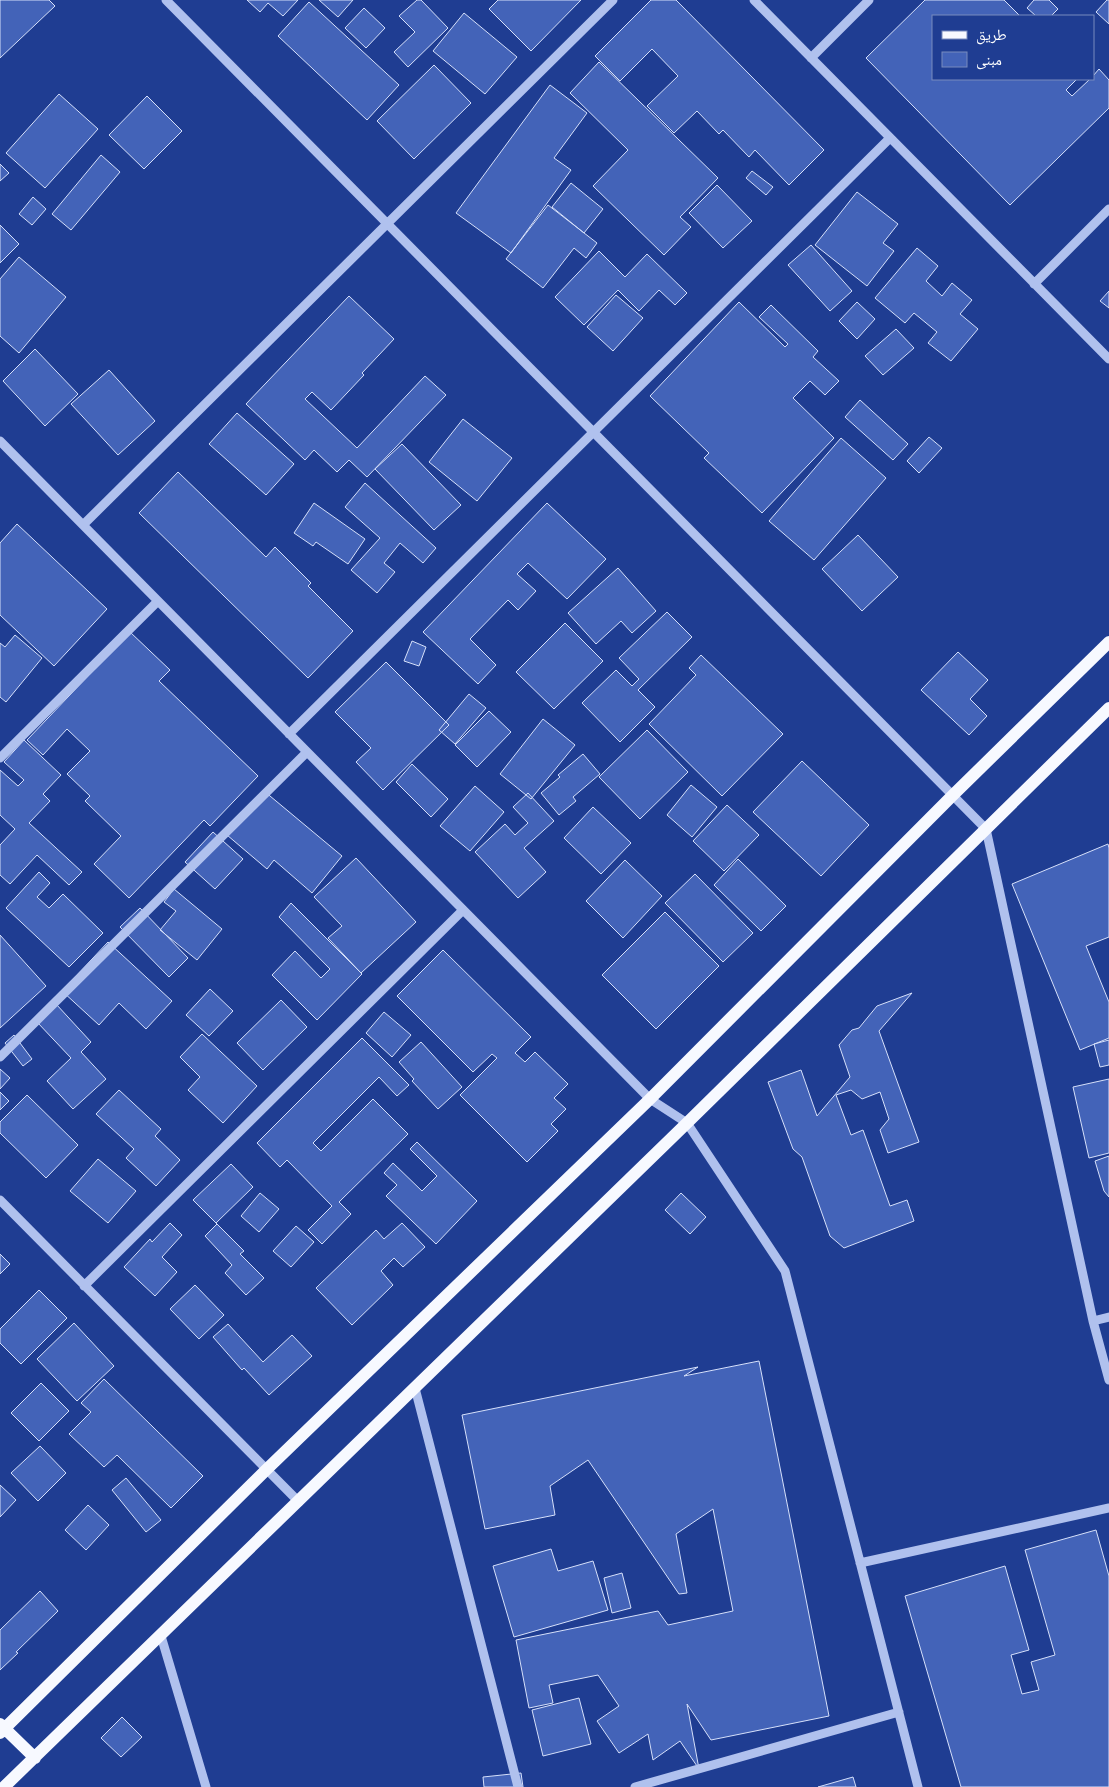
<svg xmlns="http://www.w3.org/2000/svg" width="1109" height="1787" font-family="Montserrat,'Noto Naskh Arabic',sans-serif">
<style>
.building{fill:#4363b8;stroke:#d6e0fa}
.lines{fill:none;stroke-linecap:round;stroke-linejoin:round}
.minor{stroke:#b0c1ee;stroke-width:9}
.major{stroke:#f7f9ff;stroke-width:12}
</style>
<rect width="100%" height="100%" fill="#1f3d92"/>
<path class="building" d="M 0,0 L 49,0 L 55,6 L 0,58 Z
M 247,0 L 298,0 L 283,16 L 268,3 L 260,12 Z
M 319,0 L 353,0 L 338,17 Z
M 417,0 L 421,0 L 448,28 L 408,67 L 394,52 L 415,32 L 399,16 Z
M 498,0 L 581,0 L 531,51 L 489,9 Z
M 651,0 L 676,0 L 824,150 L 789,185 L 755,150 L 749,157 L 723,130 L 719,134 L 697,111 L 674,133 L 647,106 L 678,76 L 652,49 L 620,81 L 595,56 Z
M 925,0 L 1004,0 L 1020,16 L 933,16 L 933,79 L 1077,79 L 1066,90 L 1072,96 L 1090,79 L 1093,79 L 1093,76 L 1099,69 L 1109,80 L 1109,108 L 1010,205 L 866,58 Z
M 1034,0 L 1049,0 L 1058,9 L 1051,16 L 1036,16 L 1027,8 Z
M 1107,0 L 1109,0 L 1109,24 L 1096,12 Z
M 309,2 L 399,85 L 367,120 L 278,36 Z
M 364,8 L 385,28 L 366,48 L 345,28 Z
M 464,13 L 517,57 L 485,94 L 433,51 Z
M 599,62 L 718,178 L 680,217 L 691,227 L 664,255 L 593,186 L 628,150 L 570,93 Z
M 434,65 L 471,103 L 414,159 L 377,121 Z
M 550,85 L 587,113 L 554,158 L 571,170 L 511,253 L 456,213 Z
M 59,94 L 98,129 L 45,188 L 6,153 Z
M 147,96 L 182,131 L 144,169 L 109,135 Z
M 101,155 L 120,172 L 71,230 L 52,214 Z
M 0,164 L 9,173 L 0,181 Z
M 752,171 L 773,187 L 766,195 L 746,178 Z
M 571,183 L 603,209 L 584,233 L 552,207 Z
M 717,185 L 752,221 L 723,248 L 689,213 Z
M 857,192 L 898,224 L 883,243 L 894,251 L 867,286 L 815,245 Z
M 33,197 L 46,209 L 32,225 L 19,214 Z
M 548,205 L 597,243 L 586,258 L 574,248 L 543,288 L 506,259 Z
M 0,225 L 19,244 L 0,263 Z
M 811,245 L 852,291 L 830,311 L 788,265 Z
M 917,248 L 938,266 L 926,281 L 942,296 L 952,283 L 972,300 L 960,314 L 978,329 L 951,361 L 928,343 L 937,332 L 914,313 L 905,323 L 875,298 Z
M 599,251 L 625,277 L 647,254 L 687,293 L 675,305 L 659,290 L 639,311 L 618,290 L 584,325 L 555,297 Z
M 19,257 L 66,297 L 19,353 L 0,336 L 0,279 Z
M 1109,291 L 1109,308 L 1100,301 Z
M 616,295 L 643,318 L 613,351 L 587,327 Z
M 349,296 L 394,339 L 362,373 L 364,375 L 331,410 L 312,392 L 305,399 L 357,448 L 425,376 L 446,395 L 367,477 L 349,460 L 337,472 L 314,450 L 305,460 L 246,404 Z
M 739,302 L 785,347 L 788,344 L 759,317 L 771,305 L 818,351 L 813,357 L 839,381 L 825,395 L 810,381 L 793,398 L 834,438 L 762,513 L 704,458 L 709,453 L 650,396 Z
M 857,302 L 875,319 L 857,339 L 839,321 Z
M 896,329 L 914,348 L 883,375 L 865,356 Z
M 35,349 L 78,394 L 45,426 L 3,381 Z
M 109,370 L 155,421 L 118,455 L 71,404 Z
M 860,400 L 908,444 L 893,460 L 845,417 Z
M 237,413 L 294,464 L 266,495 L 209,444 Z
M 463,419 L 512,458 L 477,501 L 429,462 Z
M 929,437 L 942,448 L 919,473 L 907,461 Z
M 841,438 L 886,478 L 814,560 L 769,521 Z
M 402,444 L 461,505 L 434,530 L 375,469 Z
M 178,472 L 266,557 L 275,547 L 311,583 L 308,586 L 353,631 L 308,678 L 139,513 Z
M 365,483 L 436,548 L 423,563 L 400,543 L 384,563 L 395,572 L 377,593 L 351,570 L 380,538 L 345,507 Z
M 314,503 L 365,539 L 348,564 L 316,542 L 313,546 L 294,533 Z
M 547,503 L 606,559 L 567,599 L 528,563 L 517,574 L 536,591 L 518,610 L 508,600 L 470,639 L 496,665 L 478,684 L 423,632 Z
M 17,524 L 107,609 L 54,666 L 0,615 L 0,543 Z
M 858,535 L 898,577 L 862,611 L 822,569 Z
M 618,568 L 656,611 L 632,633 L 621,621 L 596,644 L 568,613 Z
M 667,612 L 692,637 L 638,690 L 655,707 L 620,742 L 582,703 L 616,670 L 632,686 L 639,679 L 619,658 Z
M 565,623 L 603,661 L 554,709 L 516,672 Z
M 130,632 L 170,670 L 159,681 L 258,776 L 210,826 L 204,820 L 129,898 L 94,864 L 121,836 L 85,801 L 90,796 L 67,774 L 90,751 L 67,729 L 43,755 L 27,740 Z
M 15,635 L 42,658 L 6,702 L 0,697 L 0,643 L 5,647 Z
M 412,641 L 426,647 L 419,666 L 404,661 Z
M 958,652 L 988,680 L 970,699 L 987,716 L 969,735 L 921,690 Z
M 701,655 L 783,734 L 722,796 L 649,724 L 696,675 L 689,668 Z
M 386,662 L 449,725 L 383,790 L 356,762 L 371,748 L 335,712 Z
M 469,694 L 486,708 L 455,744 L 439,730 Z
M 489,711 L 511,732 L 477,767 L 455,745 Z
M 543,719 L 575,745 L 531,799 L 500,774 Z
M 647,730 L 688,772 L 640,819 L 599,777 Z
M 24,740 L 61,775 L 43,794 L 50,801 L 29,823 L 82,872 L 69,885 L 37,855 L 10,884 L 0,875 L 0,845 L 15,829 L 0,815 L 0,770 L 18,786 L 24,780 L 4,762 Z
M 583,754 L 600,774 L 573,797 L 576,801 L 559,815 L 541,793 L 560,777 L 558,775 Z
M 802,761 L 869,825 L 821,876 L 753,812 Z
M 412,764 L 448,799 L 431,817 L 396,782 Z
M 691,785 L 717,807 L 692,837 L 667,815 Z
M 475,786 L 504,812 L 470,851 L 440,826 Z
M 264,791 L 342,856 L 312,893 L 274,860 L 267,869 L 227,835 Z
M 528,793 L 554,821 L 524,848 L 546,872 L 518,898 L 475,852 L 505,824 L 515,835 L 528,823 L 513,807 Z
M 727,805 L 759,835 L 724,871 L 693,841 Z
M 593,807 L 631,843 L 601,874 L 564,838 Z
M 213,832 L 243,859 L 215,889 L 185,862 Z
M 1108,844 L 1109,848 L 1109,937 L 1086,946 L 1109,1002 L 1109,1038 L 1080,1050 L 1012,884 Z
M 356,858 L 416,922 L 361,973 L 328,938 L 342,926 L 314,897 Z
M 738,859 L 786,906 L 761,931 L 714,885 Z
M 625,860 L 662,896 L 623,938 L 586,901 Z
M 39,872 L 50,883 L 37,897 L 49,908 L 63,894 L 103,933 L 69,967 L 6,908 Z
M 695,874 L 753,933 L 723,962 L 665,903 Z
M 174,889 L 222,929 L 197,960 L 160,930 L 176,911 L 164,902 Z
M 291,903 L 362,974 L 317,1020 L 272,975 L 295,951 L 321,978 L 330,969 L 279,917 Z
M 140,908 L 188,958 L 169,977 L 120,927 Z
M 665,912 L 719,966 L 656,1029 L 602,975 Z
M 0,935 L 46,986 L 0,1028 Z
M 108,942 L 172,1001 L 146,1029 L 119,1003 L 99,1025 L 62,991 Z
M 443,950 L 531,1037 L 515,1053 L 525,1062 L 535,1052 L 568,1084 L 554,1098 L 566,1109 L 551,1124 L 558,1131 L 527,1162 L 460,1095 L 497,1058 L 492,1054 L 473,1072 L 397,996 Z
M 210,989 L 233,1011 L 209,1036 L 186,1015 Z
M 912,993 L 879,1031 L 919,1142 L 888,1153 L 880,1130 L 889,1119 L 880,1092 L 862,1099 L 851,1090 L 836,1095 L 851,1135 L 863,1130 L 890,1206 L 907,1200 L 914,1221 L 844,1248 L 830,1236 L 802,1157 L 793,1149 L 768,1082 L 801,1070 L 817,1116 L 850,1077 L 839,1045 L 852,1030 L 859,1028 L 877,1006 Z
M 281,1000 L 307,1027 L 263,1070 L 237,1043 Z
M 56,1004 L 91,1042 L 81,1052 L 106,1079 L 73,1109 L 47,1081 L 71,1058 L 37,1022 Z
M 384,1012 L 411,1035 L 392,1057 L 366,1033 Z
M 202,1034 L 257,1086 L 223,1123 L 188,1090 L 200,1077 L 180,1057 Z
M 14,1035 L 32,1059 L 23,1066 L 5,1043 Z
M 362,1038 L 409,1085 L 397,1096 L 379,1077 L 313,1143 L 321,1151 L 373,1099 L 408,1134 L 339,1202 L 351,1214 L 322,1244 L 308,1230 L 332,1206 L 287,1160 L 280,1167 L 257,1143 Z
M 1109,1040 L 1109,1065 L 1100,1067 L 1094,1044 Z
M 421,1042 L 462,1087 L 438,1109 L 412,1081 L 414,1079 L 399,1062 Z
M 0,1069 L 10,1078 L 0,1089 Z
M 1109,1079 L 1109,1153 L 1089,1158 L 1073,1087 Z
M 119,1090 L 161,1129 L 155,1136 L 180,1160 L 156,1186 L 126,1158 L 134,1149 L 96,1114 Z
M 0,1092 L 9,1101 L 0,1110 Z
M 27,1095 L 78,1145 L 46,1178 L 0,1133 L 0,1122 Z
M 417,1142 L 477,1201 L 436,1244 L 386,1196 L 397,1185 L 384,1173 L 393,1163 L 422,1191 L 437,1176 L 410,1149 Z
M 1109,1156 L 1109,1197 L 1104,1191 L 1095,1161 Z
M 98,1159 L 136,1191 L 108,1223 L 70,1191 Z
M 231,1164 L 253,1187 L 216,1223 L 244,1251 L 240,1254 L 264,1278 L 246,1295 L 225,1273 L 232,1265 L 205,1236 L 217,1224 L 193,1200 Z
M 260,1193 L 279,1209 L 259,1232 L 241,1216 Z
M 681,1193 L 706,1217 L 690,1234 L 665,1210 Z
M 170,1223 L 182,1235 L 162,1257 L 177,1272 L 155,1296 L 124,1267 L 150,1239 L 152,1242 Z
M 402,1223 L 425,1247 L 403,1267 L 394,1258 L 381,1271 L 393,1285 L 352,1325 L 316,1288 L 376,1230 L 384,1239 Z
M 296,1226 L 314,1242 L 291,1267 L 273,1251 Z
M 0,1254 L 10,1264 L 0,1274 Z
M 195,1285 L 224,1315 L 199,1339 L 170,1309 Z
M 39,1290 L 67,1318 L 21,1364 L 0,1343 L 0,1329 Z
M 74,1323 L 114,1366 L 77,1401 L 37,1359 Z
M 228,1324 L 263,1362 L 292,1335 L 312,1356 L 269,1395 L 244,1368 L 242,1370 L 213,1337 Z
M 759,1361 L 829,1716 L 711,1740 L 687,1704 L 699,1769 L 680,1741 L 653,1760 L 648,1734 L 619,1753 L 597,1721 L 619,1706 L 598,1675 L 549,1685 L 553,1703 L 529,1708 L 516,1640 L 658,1611 L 668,1625 L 733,1611 L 713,1509 L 676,1534 L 687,1593 L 679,1594 L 588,1460 L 550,1486 L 555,1515 L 485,1529 L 462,1415 L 698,1367 L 684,1376 Z
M 104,1379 L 203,1476 L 171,1508 L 117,1455 L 104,1467 L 69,1434 L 91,1412 L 81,1403 Z
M 41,1383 L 69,1411 L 39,1441 L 11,1413 Z
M 40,1446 L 66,1473 L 38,1501 L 11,1473 Z
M 126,1478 L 161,1520 L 146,1532 L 112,1490 Z
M 0,1485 L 16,1500 L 0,1517 Z
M 88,1505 L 109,1525 L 86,1550 L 65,1530 Z
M 1096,1530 L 1109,1576 L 1109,1787 L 961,1787 L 905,1596 L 1005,1566 L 1029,1650 L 1011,1655 L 1022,1694 L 1039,1690 L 1031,1662 L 1055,1655 L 1025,1550 Z
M 551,1549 L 558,1571 L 593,1561 L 608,1610 L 514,1637 L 493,1566 Z
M 622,1573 L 631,1608 L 612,1613 L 604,1578 Z
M 40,1591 L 58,1611 L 16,1652 L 18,1653 L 0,1670 L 0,1630 Z
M 579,1698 L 591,1744 L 543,1756 L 532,1710 Z
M 122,1717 L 142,1737 L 121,1757 L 101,1738 Z
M 521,1773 L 523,1787 L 484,1787 L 483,1777 Z
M 853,1777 L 856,1787 L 818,1787 Z"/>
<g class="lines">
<path class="minor" d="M 166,0 L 986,829 L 1093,1321 L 1109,1380
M 754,0 L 1109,359
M 811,58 L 869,0
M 1034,284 L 1109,209
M 0,441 L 650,1099 L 687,1123 L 785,1271 L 918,1787
M 83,525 L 613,0
M 289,734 L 890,138
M 0,758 L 158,601
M 0,1057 L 307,752
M 0,1200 L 299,1502
M 84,1286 L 463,910
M 1093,1321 L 1109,1317
M 415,1388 L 518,1787
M 860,1563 L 1109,1508
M 161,1636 L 206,1787
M 635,1787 L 899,1712"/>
<path class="major" d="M 0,1724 L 35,1758
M 0,1733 L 266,1470 L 650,1099 L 953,795 L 1109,642
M 4,1787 L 687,1123 L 1109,708"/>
</g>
<rect x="932" y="15" width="162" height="65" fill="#1f3d92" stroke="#798bbe"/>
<rect x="942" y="31" width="25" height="8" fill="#f7f9ff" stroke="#798bbe"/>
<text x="976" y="40" font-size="15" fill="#ffffff">طريق</text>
<rect x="942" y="52" width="25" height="15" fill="#4363b8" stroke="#798bbe"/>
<text x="976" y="65" font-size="15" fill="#ffffff">مبنى</text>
</svg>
